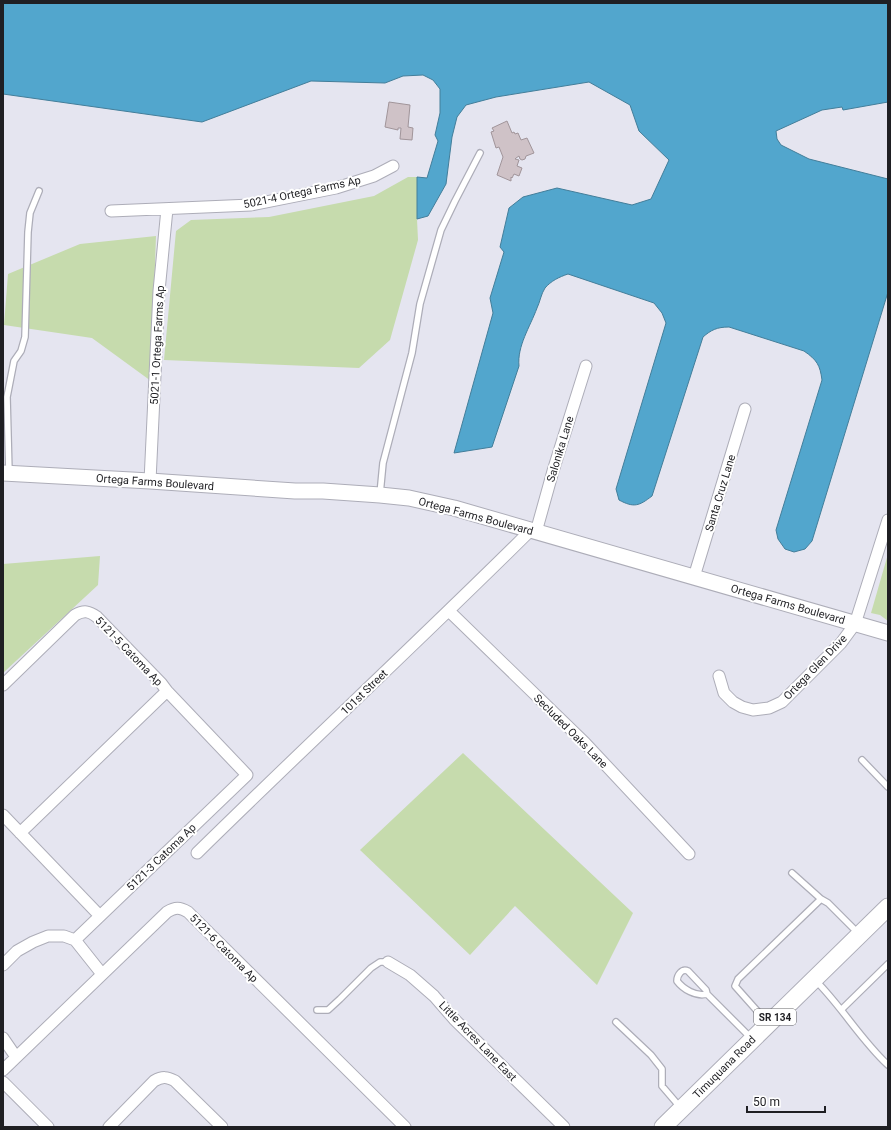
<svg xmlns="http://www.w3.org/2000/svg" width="891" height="1130" font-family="Roboto,sans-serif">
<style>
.green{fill:#c6dbad}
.water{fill:#52a6cd;stroke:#437e9a}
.building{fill:#cfc2c7;stroke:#a1959a}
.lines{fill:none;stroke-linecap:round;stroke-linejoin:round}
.lane-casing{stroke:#adadb8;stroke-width:8}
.street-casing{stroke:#adadb8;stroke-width:13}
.secondary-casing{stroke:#adadb8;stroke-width:17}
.primary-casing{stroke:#adadb8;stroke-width:19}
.lane{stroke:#fff;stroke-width:5.5}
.street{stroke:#fff;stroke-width:11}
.secondary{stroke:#fff;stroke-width:15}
.primary{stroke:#fff;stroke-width:17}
.labels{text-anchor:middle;stroke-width:4;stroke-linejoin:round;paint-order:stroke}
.shield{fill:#fff;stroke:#626265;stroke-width:1}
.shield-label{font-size:10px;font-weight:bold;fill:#1f1f23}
.street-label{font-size:11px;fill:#1f1f23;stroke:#fff}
</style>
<rect width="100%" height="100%" fill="#e5e5f0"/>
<path class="green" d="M 408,177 L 417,177 L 417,219 L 418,240 L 390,340 L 359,368 L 164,360 L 176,231 L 191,220 L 269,217 L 374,196 Z
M 156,236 L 151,381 L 92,338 L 4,325 L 8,274 L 80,244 Z
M 888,554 L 888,621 L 880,615 L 871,613 Z
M 100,556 L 98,585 L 3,673 L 3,564 Z
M 463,753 L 633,913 L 597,985 L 515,906 L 470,955 L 360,850 Z"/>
<path class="water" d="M 3,3 L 888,3 L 888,102 L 843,110 L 842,107 L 822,110 L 776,131 L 777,139 L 781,145 L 809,159 L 888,179 L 888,292 L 812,541 L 805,549 L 794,552 L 785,549 L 778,539 L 776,530 L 822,380 C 820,365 817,360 804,351 L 729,327 C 717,327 711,330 703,337 L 652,496 C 639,506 634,508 619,500 L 616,489 L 666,323 L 662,313 L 654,303 L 568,274 C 559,277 551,281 545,288 C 541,294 540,302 537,308 C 530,327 517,346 519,366 L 492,447 L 454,453 L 493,313 L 490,298 L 504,252 L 500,247 L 509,208 L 523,197 L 557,188 L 632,205 L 651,199 L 669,160 L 639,131 L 630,105 L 589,82 L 496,97 L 466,105 L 457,117 L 452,137 L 446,184 L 428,216 L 417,219 L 417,177 L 427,178 L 438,141 L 435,135 L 440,113 L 440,89 L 433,80 L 423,75 L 403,76 L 385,83 L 311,81 L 202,122 L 3,94 Z"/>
<path class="building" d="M 389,102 L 410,105 L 408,127 L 413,128 L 412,140 L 400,139 L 401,128 L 398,128 L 398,130 L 385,127 Z
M 507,121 L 512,133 L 514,132 L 515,134 L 518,133 L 521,140 L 527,138 L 534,153 L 526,156 L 525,159 L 522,160 L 520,159 L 519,156 L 516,158 L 515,159 L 519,160 L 517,166 L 522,168 L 519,176 L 514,174 L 512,178 L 511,177 L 511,181 L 497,175 L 503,157 L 499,147 L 496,148 L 491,132 L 494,131 L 492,128 Z"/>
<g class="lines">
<g class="lane-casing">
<path id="lane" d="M 9,473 L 7,397 L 14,361 L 21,351 L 25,337 L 28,232 L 30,213 L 39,191
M 380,494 L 383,463 L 412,353 L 420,304 L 441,230 L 455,201 L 480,153
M 862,760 L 888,787
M 792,873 L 821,899
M 816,981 C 842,1007 861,1040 888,1065
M 707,994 L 706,990 L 688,971 C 682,968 677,975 677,981 C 683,989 696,997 707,994 L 751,1038
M 842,1009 L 888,964
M 317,1010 L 328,1010 L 340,999 L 371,968 L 380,962 L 388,962
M 616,1022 L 651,1055 L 662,1069 L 662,1086 L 680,1107
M 767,1022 L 735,986 L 738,979 L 821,899 L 828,903 L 858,933"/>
</g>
<g class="street-casing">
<path id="street" d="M 111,211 L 251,205 L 336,188 L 374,176 L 393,166
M 150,481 L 159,291 L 167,209
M 536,532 L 553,471 L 586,366
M 694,577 L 745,409
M 449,611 L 585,743 L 689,854
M 719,676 L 724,693 L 733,702 L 742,707 L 753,710 L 769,708 L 782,702 L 841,643 L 855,624 L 888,520
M 3,685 L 75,615 C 84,610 89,611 97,617 L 161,683 L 167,691 L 247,775 L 75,940
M 3,815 L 100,916
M 20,833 L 167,691
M 197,853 C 307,745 420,640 530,531
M 388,962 L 410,975 L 434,996 L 454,1019 L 564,1127
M 3,965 L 17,951 L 33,942 L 48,936 L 64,936 L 75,940 L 102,974
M 3,1038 L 16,1057
M 3,1070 L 167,912 C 175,907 180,907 188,912 L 405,1127
M 3,1082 L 48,1127
M 109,1127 L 154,1081 C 163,1076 167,1077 175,1081 L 222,1127"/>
</g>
<g class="secondary-casing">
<path id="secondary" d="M 3,473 L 150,481 L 295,491 L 323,491 L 380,495 L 409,498 L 454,508 L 888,633"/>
</g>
<g class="primary-casing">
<path id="primary" d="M 663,1127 L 888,907"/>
</g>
<use href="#lane" class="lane"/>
<use href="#street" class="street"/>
<use href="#secondary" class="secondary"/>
<use href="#primary" class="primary"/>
</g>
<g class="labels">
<rect class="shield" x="754" y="1009" width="42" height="16" rx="3"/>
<g class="shield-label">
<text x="775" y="1021">SR 134</text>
</g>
<g class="street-label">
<text transform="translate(302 192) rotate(-12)" y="4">5021-4 Ortega Farms Ap</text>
<text transform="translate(157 345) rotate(-87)" y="4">5021-1 Ortega Farms Ap</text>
<text transform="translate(560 449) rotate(-73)" y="4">Salonika Lane</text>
<text transform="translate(155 482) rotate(4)" y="4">Ortega Farms Boulevard</text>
<text transform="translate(720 493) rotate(-73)" y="4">Santa Cruz Lane</text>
<text transform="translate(476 516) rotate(15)" y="4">Ortega Farms Boulevard</text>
<text transform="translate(788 604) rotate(16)" y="4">Ortega Farms Boulevard</text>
<text transform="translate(129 651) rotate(46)" y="4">5121-5 Catoma Ap</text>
<text transform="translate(815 667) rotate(-46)" y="4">Ortega Glen Drive</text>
<text transform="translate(364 692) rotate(-44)" y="4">101st Street</text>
<text transform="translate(571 731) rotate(45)" y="4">Secluded Oaks Lane</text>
<text transform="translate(161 857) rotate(-44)" y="4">5121-3 Catoma Ap</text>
<text transform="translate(224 948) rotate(45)" y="4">5121-6 Catoma Ap</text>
<text transform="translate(478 1041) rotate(46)" y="4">Little Acres Lane East</text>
<text transform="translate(724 1067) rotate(-45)" y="4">Timuquana Road</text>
</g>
</g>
<rect width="891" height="1130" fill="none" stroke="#1f1f23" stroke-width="8"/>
<path d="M747 1106v6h78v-6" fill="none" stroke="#1f1f23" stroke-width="2"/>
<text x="753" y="1106" font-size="12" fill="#1f1f23" stroke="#ffffff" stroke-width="3" paint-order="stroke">50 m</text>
</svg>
